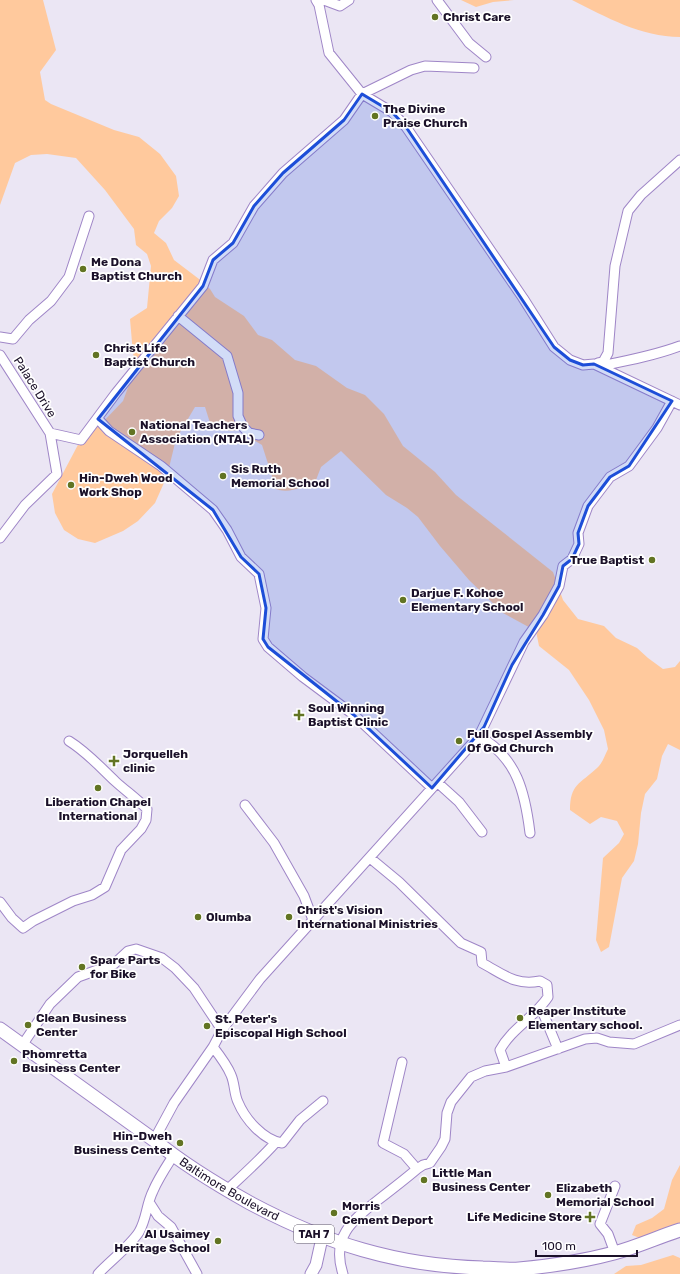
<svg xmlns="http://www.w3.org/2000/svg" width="680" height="1274" font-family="Rubik,sans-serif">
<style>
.green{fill:#ffc99d}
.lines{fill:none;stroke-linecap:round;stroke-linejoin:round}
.minor-casing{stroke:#9f86c7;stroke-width:11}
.major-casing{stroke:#9f86c7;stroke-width:13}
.highway-casing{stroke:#9f86c7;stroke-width:15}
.minor{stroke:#fff;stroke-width:9}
.major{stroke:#fff;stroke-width:11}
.highway{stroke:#fff;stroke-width:13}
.marked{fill:#1d4ed8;fill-opacity:0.2;stroke:#1d4ed8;stroke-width:3;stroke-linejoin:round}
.poi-dot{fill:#627423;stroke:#fff;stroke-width:1.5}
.labels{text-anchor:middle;stroke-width:3.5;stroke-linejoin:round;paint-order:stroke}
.shield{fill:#fff;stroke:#5f5869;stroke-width:1}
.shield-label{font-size:11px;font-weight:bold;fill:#1b1129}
.poi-label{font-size:12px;font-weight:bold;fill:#1b1129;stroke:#fff;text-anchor:start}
.street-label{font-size:12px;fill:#1b1129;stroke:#fff}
</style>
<rect width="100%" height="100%" fill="#ebe6f4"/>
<path class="green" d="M 0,0 L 43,0 L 56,50 L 40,72 L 45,100 L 51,104 L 114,130 L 139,137 L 160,154 L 176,176 L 179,196 L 172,208 L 159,221 L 154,233 L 166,243 L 174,260 L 199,279 L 210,289 L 215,297 L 244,316 L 258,335 L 272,340 L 295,360 L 316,366 L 347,388 L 365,395 L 384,414 L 403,446 L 435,472 L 456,495 L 553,572 L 563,600 L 578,619 L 604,626 L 616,638 L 637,648 L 648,658 L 663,669 L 675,667 L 680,661 L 680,750 L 668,744 L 662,756 L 657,779 L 645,794 L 641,813 L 638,844 L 634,861 L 622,878 L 609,947 L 601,952 L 596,940 L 603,858 L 619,843 L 624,834 L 617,821 L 601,817 L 590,824 L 570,810 C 570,784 580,784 597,768 C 602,764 605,755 608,749 L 604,730 L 589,700 L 569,670 L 539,646 L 536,631 L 503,613 L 469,580 L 440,546 L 418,517 L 407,508 L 386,495 L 341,451 L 321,467 L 316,480 C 301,487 288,496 272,487 L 272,476 L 262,445 L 250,438 L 241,429 L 231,431 L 211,426 L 205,407 L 195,407 L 176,439 L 167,476 L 155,503 L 138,521 L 123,531 L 95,543 L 78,539 L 64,530 L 55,513 L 52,494 L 80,441 L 90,430 L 101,424 L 123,401 L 137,363 L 133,354 L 130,319 L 147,308 L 151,266 L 147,254 L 136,245 L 134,229 L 105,190 L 76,158 L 47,154 L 31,155 L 15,163 L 0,205 Z
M 461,0 L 514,0 L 493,2 L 476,7 Z
M 572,0 L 680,0 L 680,37 C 641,37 606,17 572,0 Z
M 680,1165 L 680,1233 L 650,1242 L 632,1235 L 636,1225 L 652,1218 L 664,1209 L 672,1180 Z
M 673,1255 L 680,1258 L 680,1274 L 614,1274 L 626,1266 L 641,1265 Z"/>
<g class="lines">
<g class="minor-casing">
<path id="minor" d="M 316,0 L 319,5 L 329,53 L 362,94 L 392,112 L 406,127 L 523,298 L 554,347 L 570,360 L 583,365 L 594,364 L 680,405
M 324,0 L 340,6 L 349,0
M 437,0 L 469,43 L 486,57
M 178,316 L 227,356 L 238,393 L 238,416 L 243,427 L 249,433 L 259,435
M 0,337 L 13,339 L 29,320 L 51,301 L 69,277 L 89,216
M 0,355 L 50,433
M 603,362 L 608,353 L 615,266 L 628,211 L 641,195 L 680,160
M 598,363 L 603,362 L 606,365 C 631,360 656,355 680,346
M 98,419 L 109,431 L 161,466 L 213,510 L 227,530 L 241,557 L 259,574 L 266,608 L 263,639 L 268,647 L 303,677 L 354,715 L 432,788
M 0,538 L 25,505 L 57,474 L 50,433 L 81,440 L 116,393 L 203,286 L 213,260 L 233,243 L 254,206 L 283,173 L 344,120 L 362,94 L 411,70 L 425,66 L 474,68
M 479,736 C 517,758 525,792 530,833
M 438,783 L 459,802 L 482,832
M 245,805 L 274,843 L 304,896 L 313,920
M 370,858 L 399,882 L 461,943 L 481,952 L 482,963 C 503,974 515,986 540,981 L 547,985 L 548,997 C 535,1017 511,1029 500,1050 L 506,1067
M 0,902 L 12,918 L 23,928 L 33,921 L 73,901 L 92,895 L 105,887 L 121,850 L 141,829 L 146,820 L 147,809 C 137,799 126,791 116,782 C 101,768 87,752 69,741
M 541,1008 L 558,1049
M 23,1044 L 50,1004 L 78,977 L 114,964 L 128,951 L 136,949 L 162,958 L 175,968 L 194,988 L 222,1030
M 213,1047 C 220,1056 227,1065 231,1075 C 235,1084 234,1094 238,1102 C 245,1119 263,1140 282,1143 L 300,1120 L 323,1101
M 154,1140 L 174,1103 L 213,1047 L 222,1030 L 260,979 L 479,736 L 524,642 L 543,615 L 559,586 L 563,566 L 572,559 L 579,544 L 578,533 L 588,506 L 610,477 L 629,466 L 657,428 L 672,401
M 417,1169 L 423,1165 L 430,1163 L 441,1147 L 445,1139 L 447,1113 L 451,1102 L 471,1077 L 485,1071 L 506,1067 L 585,1039 L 597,1038 L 609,1042 L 634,1044 L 680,1025
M 227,1190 C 244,1174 261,1159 276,1142
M 149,1202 L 158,1216 L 171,1227 L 197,1274
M 615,1253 L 608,1234 L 600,1224 L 615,1186
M 98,1274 C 110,1261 130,1246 139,1232 C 147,1218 146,1205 153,1191 C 158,1179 166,1167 173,1156
M 343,1274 C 331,1238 351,1221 378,1200 C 391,1190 404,1180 417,1169 L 404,1154 L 383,1143 L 402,1062"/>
</g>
<g class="major-casing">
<path id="major" d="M 311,1274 L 316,1265 L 322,1238"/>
</g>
<g class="highway-casing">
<g id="highway">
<path id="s1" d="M 0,1029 L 154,1140 C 183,1164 216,1184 250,1203 C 325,1243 397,1266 483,1268 C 495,1268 507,1270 519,1269 C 551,1266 584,1261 614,1253 C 637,1247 658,1237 680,1230"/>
</g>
</g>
<use href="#minor" class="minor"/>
<use href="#major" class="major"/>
<use href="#highway" class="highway"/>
</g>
<path class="marked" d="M 362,94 L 392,112 L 406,127 L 554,347 L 570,360 L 583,365 L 594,364 L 672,401 L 629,466 L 610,477 L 588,506 L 578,533 L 579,544 L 572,559 L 563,566 L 559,586 L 543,615 L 512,665 L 484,727 L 432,788 L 354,715 L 268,647 L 263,639 L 266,608 L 259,574 L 241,557 L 213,510 L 98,419 L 203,286 L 213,260 L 233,243 L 254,206 L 283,173 L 344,120 Z"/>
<g class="poi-dot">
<circle cx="435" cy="17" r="4"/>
<circle cx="375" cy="116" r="4"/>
<circle cx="83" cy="269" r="4"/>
<circle cx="96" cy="355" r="4"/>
<circle cx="132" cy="432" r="4"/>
<circle cx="223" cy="476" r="4"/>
<circle cx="71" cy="485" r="4"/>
<circle cx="652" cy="560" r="4"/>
<circle cx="403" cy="600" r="4"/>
<path d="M297 709h4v4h4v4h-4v4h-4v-4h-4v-4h4z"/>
<circle cx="459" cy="741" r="4"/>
<path d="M112 755h4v4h4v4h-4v4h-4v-4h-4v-4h4z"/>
<circle cx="98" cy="788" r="4"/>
<circle cx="198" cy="917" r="4"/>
<circle cx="289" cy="917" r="4"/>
<circle cx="82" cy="967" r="4"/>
<circle cx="520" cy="1018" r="4"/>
<circle cx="28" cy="1025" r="4"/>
<circle cx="207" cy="1026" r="4"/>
<circle cx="14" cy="1061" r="4"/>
<circle cx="180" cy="1143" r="4"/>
<circle cx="424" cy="1180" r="4"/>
<circle cx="548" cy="1195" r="4"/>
<circle cx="334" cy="1213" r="4"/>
<path d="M588 1211h4v4h4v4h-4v4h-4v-4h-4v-4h4z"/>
<circle cx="218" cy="1241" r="4"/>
</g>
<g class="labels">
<rect class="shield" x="294" y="1225" width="40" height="18" rx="3"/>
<g class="shield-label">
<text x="314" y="1238">TAH 7</text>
</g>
<g class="poi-label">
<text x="443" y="21">Christ Care</text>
<text x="383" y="113">The Divine<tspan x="383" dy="14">Praise Church</tspan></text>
<text x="91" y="266">Me Dona<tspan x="91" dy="14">Baptist Church</tspan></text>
<text x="104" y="352">Christ Life<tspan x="104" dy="14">Baptist Church</tspan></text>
<text x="140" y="429">National Teachers<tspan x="140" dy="14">Association (NTAL)</tspan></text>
<text x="231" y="473">Sis Ruth<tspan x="231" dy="14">Memorial School</tspan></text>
<text x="79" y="482">Hin-Dweh Wood<tspan x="79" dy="14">Work Shop</tspan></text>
<text x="644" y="564" text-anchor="end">True Baptist</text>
<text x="411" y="597">Darjue F. Kohoe<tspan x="411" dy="14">Elementary School</tspan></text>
<text x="308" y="712">Soul Winning<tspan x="308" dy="14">Baptist Clinic</tspan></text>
<text x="467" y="738">Full Gospel Assembly<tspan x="467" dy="14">Of God Church</tspan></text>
<text x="123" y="758">Jorquelleh<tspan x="123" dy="14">clinic</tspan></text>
<text x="98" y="806" text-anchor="middle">Liberation Chapel<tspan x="98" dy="14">International</tspan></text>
<text x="297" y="914">Christ's Vision<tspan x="297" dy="14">International Ministries</tspan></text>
<text x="206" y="921">Olumba</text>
<text x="90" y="964">Spare Parts<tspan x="90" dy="14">for Bike</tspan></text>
<text x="528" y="1015">Reaper Institute<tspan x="528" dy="14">Elementary school.</tspan></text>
<text x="36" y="1022">Clean Business<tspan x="36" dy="14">Center</tspan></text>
<text x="215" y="1023">St. Peter's<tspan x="215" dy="14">Episcopal High School</tspan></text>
<text x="22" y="1058">Phomretta<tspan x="22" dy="14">Business Center</tspan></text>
<text x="172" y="1140" text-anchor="end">Hin-Dweh<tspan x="172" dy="14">Business Center</tspan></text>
<text x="432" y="1177">Little Man<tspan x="432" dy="14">Business Center</tspan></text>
<text x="556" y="1192">Elizabeth<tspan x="556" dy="14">Memorial School</tspan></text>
<text x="342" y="1210">Morris<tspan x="342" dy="14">Cement Deport</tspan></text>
<text x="582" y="1221" text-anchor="end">Life Medicine Store</text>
<text x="210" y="1238" text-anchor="end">Al Usaimey<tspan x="210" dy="14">Heritage School</tspan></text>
</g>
<g class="street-label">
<text transform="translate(35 387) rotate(58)" y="4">Palace Drive</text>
<text dy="4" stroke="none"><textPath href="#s1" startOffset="280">Baltimore Boulevard</textPath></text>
</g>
</g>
<path d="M536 1250v6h101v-6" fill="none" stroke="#1b1129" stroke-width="2"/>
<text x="542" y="1250" font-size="12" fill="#1b1129" stroke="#ffffff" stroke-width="3" paint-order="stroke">100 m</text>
</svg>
